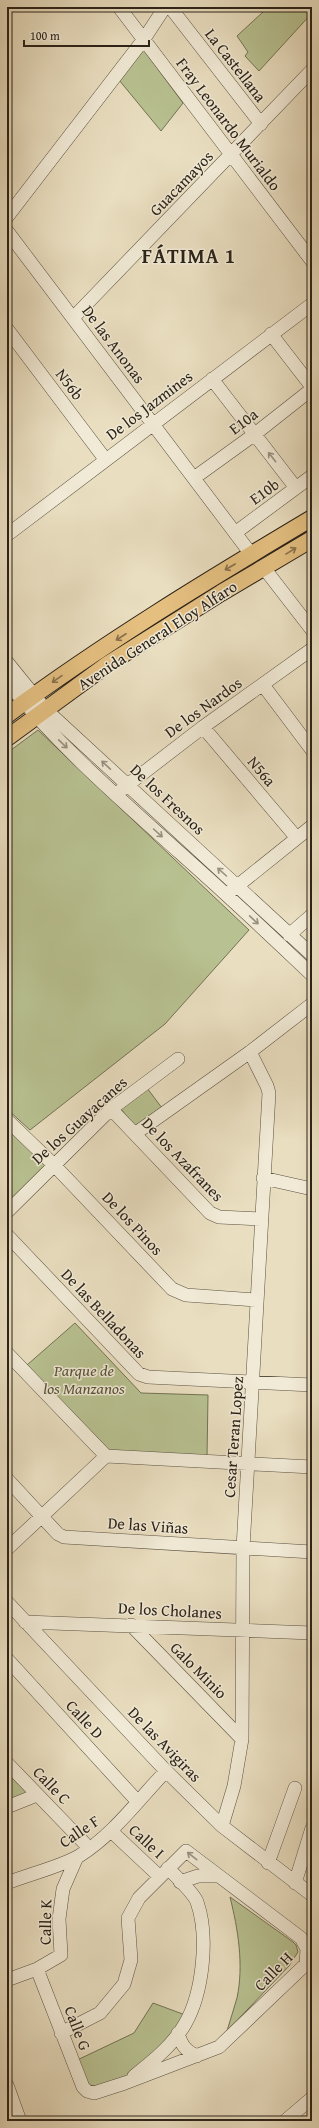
<svg xmlns="http://www.w3.org/2000/svg" width="319" height="2128" font-family="'Gentium Book Plus',serif">
<style>
.green{fill:#b8c191;stroke:#727254}
.lines{fill:none;stroke-linecap:round;stroke-linejoin:round}
.minor-casing{stroke:#5a5142;stroke-width:14}
.major-casing{stroke:#2b2218;stroke-width:18}
.minor{stroke:#f1ead6;stroke-width:13}
.major{stroke:#e4bf80;stroke-width:16}
.oneway{stroke:#989080}
.oneway2{stroke:#88704c}
.labels{text-anchor:middle;stroke-width:3;stroke-linejoin:round;paint-order:stroke}
.street-label{font-size:16px;fill:#2b2218;stroke:#f1ead6}
.park-label{font-size:16px;font-style:italic;fill:#55523c;stroke:#f1ead6}
.district-label{font-size:20px;font-weight:bold;letter-spacing:1px;fill:#2b2218;stroke:#f1ead6}
</style>
<rect width="100%" height="100%" fill="#e9dec0"/>
<filter id="stains"><feTurbulence type="fractalNoise" baseFrequency=".005" numOctaves="4"/><feColorMatrix values="0 0 0 0 .2 0 0 0 0 .09 0 0 0 0 .02 0 0 0 .5 -.17"/></filter>
<radialGradient id="worn" r=".72"><stop offset=".6" stop-color="#630" stop-opacity="0"/><stop offset="1" stop-color="#630" stop-opacity=".3"/></radialGradient>
<path class="green" d="M 261,7 L 312,7 L 312,13 L 259,71 L 245,56 L 248,52 L 237,36 L 264,11 Z
M 143,49 L 183,103 L 161,131 L 119,80 Z
M 38,730 L 249,930 L 165,1024 L 30,1130 L 7,1109 L 7,753 Z
M 147,1088 L 162,1108 L 136,1128 L 121,1109 Z
M 7,1120 L 54,1165 L 7,1211 Z
M 75,1323 L 141,1393 L 208,1395 L 207,1458 L 107,1450 L 27,1365 Z
M 7,1763 L 37,1795 L 7,1807 Z
M 230,1897 L 293,1942 L 296,1945 L 298,1952 L 289,1966 L 227,2031 C 230,2020 234,2009 237,1998 C 244,1965 238,1929 230,1897 Z
M 153,2003 L 188,2016 L 126,2086 L 84,2088 L 73,2062 L 134,2033 Z"/>
<g class="lines">
<g class="minor-casing">
<path id="minor" d="M 119,7 L 312,261
M 170,7 L 261,124
M 7,217 L 144,39 L 165,7
M 7,231 L 251,554
M 73,318 L 312,70
M 7,329 L 105,459
M 271,334 L 312,387
M 212,379 L 296,488
M 194,478 L 255,434 L 312,389
M 235,533 L 312,476
M 7,535 L 312,304
M 264,568 L 312,630
M 7,662 L 45,709 L 312,955
M 7,682 C 58,745 119,798 179,852 C 224,892 268,933 312,975
M 263,685 L 312,750
M 203,727 L 296,837
M 121,790 L 203,727 L 312,649
M 231,891 L 312,826
M 289,935 L 312,915
M 111,1109 L 210,1213 L 219,1217 L 261,1219
M 7,1120 L 54,1165 L 172,1289 L 186,1295 L 256,1300
M 136,1133 L 250,1052 L 312,1004
M 263,1178 L 312,1189
M 7,1212 L 111,1109 L 178,1059
M 7,1235 L 139,1374 L 148,1377 L 312,1385
M 7,1353 L 106,1456 L 312,1467
M 7,1479 L 58,1534 L 64,1537 L 312,1552
M 7,1549 L 106,1456
M 7,1602 L 166,1771 L 222,1826 L 312,1895
M 25,1622 L 312,1633
M 131,1625 L 242,1739
M 7,1659 L 138,1802
M 7,1763 L 89,1848
M 7,1807 L 37,1795
M 222,1826 L 234,1786 L 242,1739 L 243,1548 L 269,1093 L 267,1086 L 250,1052
M 111,1831 L 159,1876
M 268,1863 L 295,1788
M 180,1882 L 198,1876 L 217,1876
M 7,1883 C 27,1875 62,1866 79,1856 C 114,1834 138,1800 166,1771
M 295,1883 L 312,1828
M 37,1969 L 83,2087 L 87,2091 L 94,2093 L 125,2083 L 219,2047 L 306,1964 L 307,1949 L 301,1938 L 186,1851 L 139,1898 L 128,1918 L 131,1960 L 124,1984 L 100,2013 L 61,2033
M 7,1980 L 37,1969 L 61,1955 L 59,1919 L 63,1889 L 77,1857
M 178,2033 C 181,2045 186,2051 197,2056
M 134,2076 C 153,2061 173,2045 185,2024 C 203,1993 209,1936 197,1902 C 194,1893 175,1876 168,1868
M 7,2085 L 20,2121
M 285,2121 L 312,2098"/>
</g>
<g class="major-casing">
<path id="major" d="M 7,715 C 104,643 208,580 312,518
M 7,738 L 108,664 L 221,593 L 312,539"/>
</g>
<use href="#minor" class="minor"/>
<use href="#major" class="major"/>
</g>
<defs><path id="oneway-shaft" d="M-6 0H5M1.5-3L5.5 0L1.5 3" fill="none" stroke-width="1.6" stroke-linecap="round" stroke-linejoin="round"/></defs>
<g class="oneway">
<use href="#oneway-shaft" transform="translate(272 457) rotate(-128)"/>
<use href="#oneway-shaft" transform="translate(63 744) rotate(44)"/>
<use href="#oneway-shaft" transform="translate(106 765) rotate(-137)"/>
<use href="#oneway-shaft" transform="translate(158 833) rotate(42)"/>
<use href="#oneway-shaft" transform="translate(222 872) rotate(-138)"/>
<use href="#oneway-shaft" transform="translate(254 920) rotate(43)"/>
<use href="#oneway-shaft" transform="translate(192 1856) rotate(-142)"/>
</g>
<g class="oneway2">
<use href="#oneway-shaft" transform="translate(291 551) rotate(-31)"/>
<use href="#oneway-shaft" transform="translate(230 567) rotate(150)"/>
<use href="#oneway-shaft" transform="translate(121 637) rotate(147)"/>
<use href="#oneway-shaft" transform="translate(57 679) rotate(145)"/>
</g>
<g class="labels">
<g class="street-label">
<text transform="translate(236 65) rotate(52)" y="6">La Castellana</text>
<text transform="translate(229 124) rotate(53)" y="6">Fray Leonardo Murialdo</text>
<text transform="translate(181 183) rotate(-46)" y="6">Guacamayos</text>
<text transform="translate(114 344) rotate(53)" y="6">De las Anonas</text>
<text transform="translate(70 384) rotate(53)" y="6">N56b</text>
<text transform="translate(149 405) rotate(-37)" y="6">De los Jazmines</text>
<text transform="translate(243 421) rotate(-37)" y="6">E10a</text>
<text transform="translate(264 491) rotate(-36)" y="6">E10b</text>
<text transform="translate(157 635) rotate(-33)" y="6">Avenida General Eloy Alfaro</text>
<text transform="translate(203 707) rotate(-36)" y="6">De los Nardos</text>
<text transform="translate(262 771) rotate(50)" y="6">N56a</text>
<text transform="translate(168 799) rotate(43)" y="6">De los Fresnos</text>
<text transform="translate(79 1120) rotate(-42)" y="6">De los Guayacanes</text>
<text transform="translate(183 1159) rotate(46)" y="6">De los Azafranes</text>
<text transform="translate(133 1223) rotate(47)" y="6">De los Pinos</text>
<text transform="translate(104 1313) rotate(47)" y="6">De las Belladonas</text>
<text transform="translate(233 1437) rotate(-86)" y="6">Cesar Teran Lopez</text>
<text transform="translate(148 1525) rotate(4)" y="6">De las Viñas</text>
<text transform="translate(170 1610) rotate(3)" y="6">De los Cholanes</text>
<text transform="translate(199 1670) rotate(45)" y="6">Galo Minio</text>
<text transform="translate(85 1719) rotate(47)" y="6">Calle D</text>
<text transform="translate(165 1744) rotate(46)" y="6">De las Avigiras</text>
<text transform="translate(52 1785) rotate(46)" y="6">Calle C</text>
<text transform="translate(79 1831) rotate(-34)" y="6">Calle F</text>
<text transform="translate(147 1841) rotate(43)" y="6">Calle I</text>
<text transform="translate(45 1922) rotate(-89)" y="6">Calle K</text>
<text transform="translate(273 1971) rotate(-46)" y="6">Calle H</text>
<text transform="translate(78 2028) rotate(69)" y="6">Calle G</text>
</g>
<g class="park-label">
<text x="84" y="1376">Parque de<tspan x="84" dy="18">los Manzanos</tspan></text>
</g>
<g class="district-label">
<text x="189" y="263">FÁTIMA 1</text>
</g>
</g>
<rect width="319" height="2128" fill="none" stroke="#e9dec0" stroke-width="24"/>
<rect x="8" y="8" width="303" height="2112" fill="none" stroke="#2b2218" stroke-width="2"/>
<rect x="12" y="12" width="295" height="2104" fill="none" stroke="#2b2218"/>
<path d="M24 40v6h125v-6" fill="none" stroke="#2b2218" stroke-width="2"/>
<text x="30" y="40" font-size="12" fill="#2b2218" stroke="#f1ead6" stroke-width="3" paint-order="stroke">100 m</text>
<rect width="100%" height="100%" filter="url(#stains)"/>
<rect width="100%" height="100%" fill="url(#worn)"/>
</svg>
